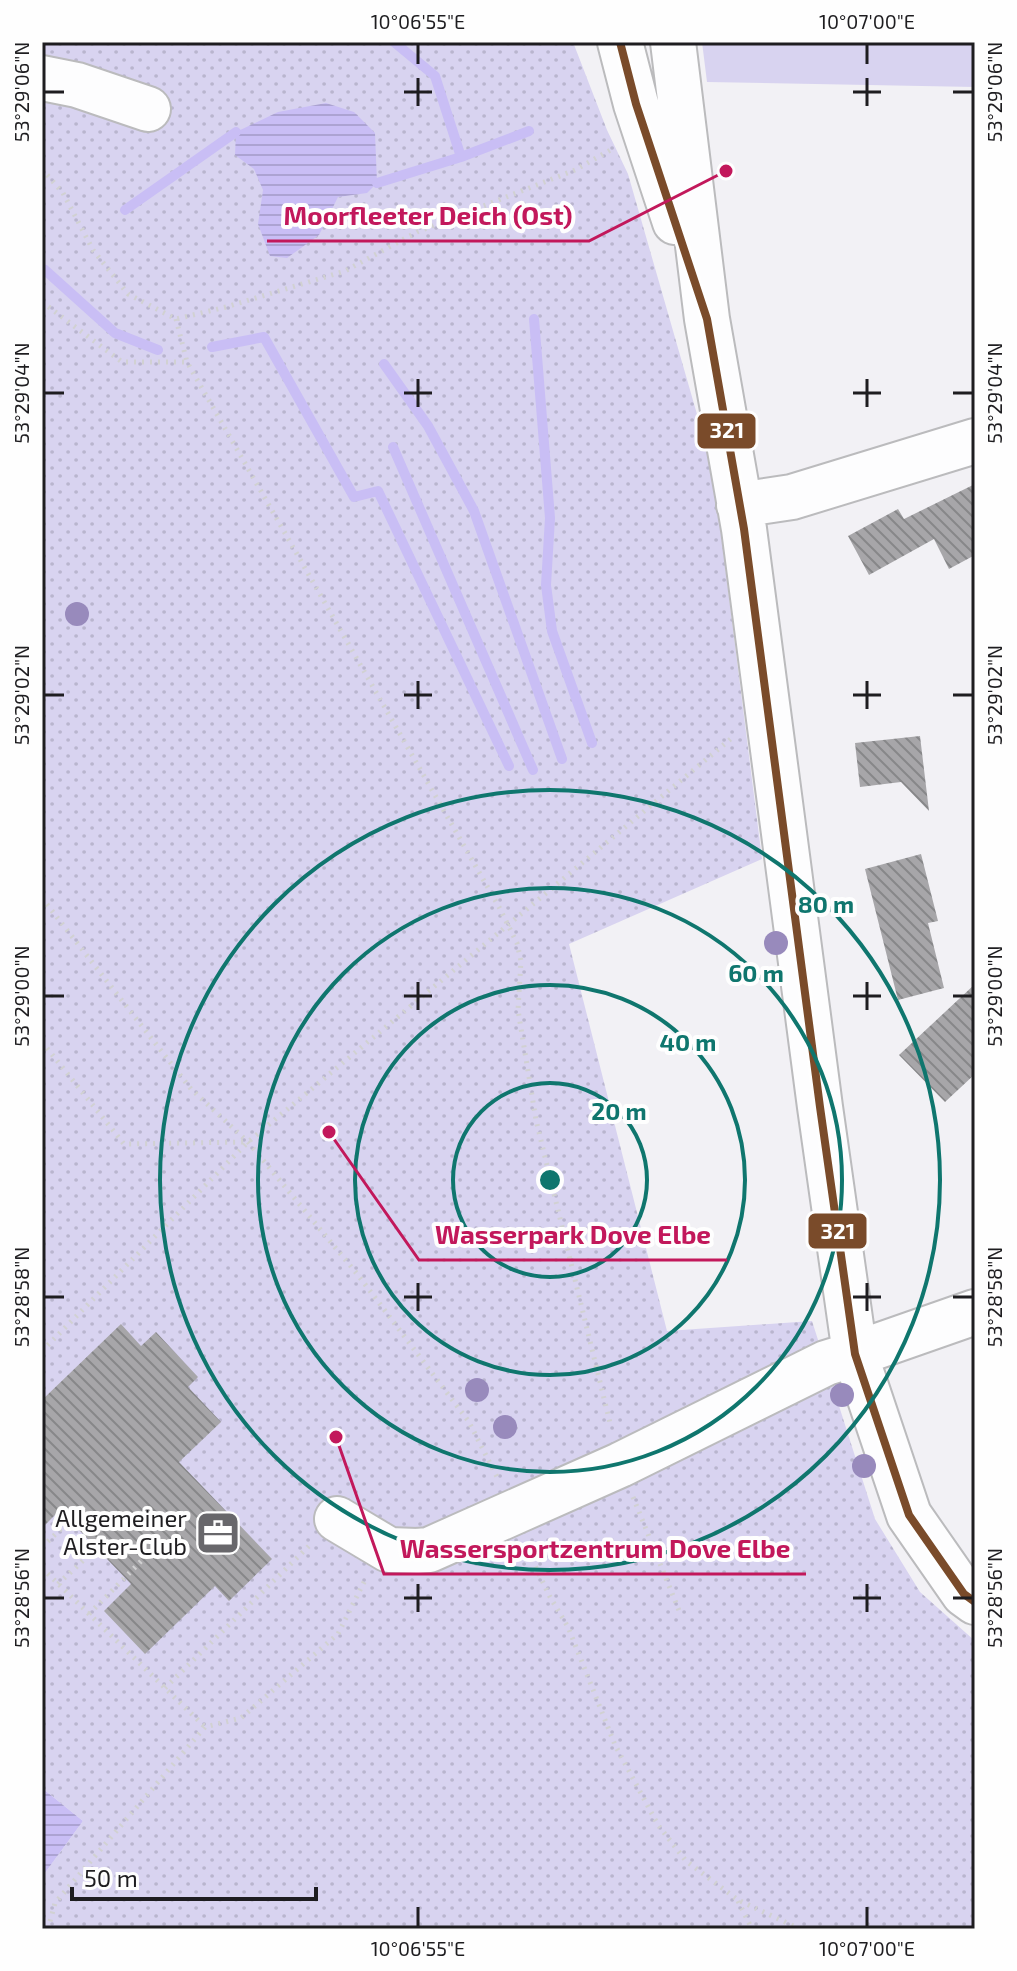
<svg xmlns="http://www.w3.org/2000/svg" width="1017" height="1971" font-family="'Exo 2',sans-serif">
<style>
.grass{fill:#d8d3f0}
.park{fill:url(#park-dots)}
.water{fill:url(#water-rules)}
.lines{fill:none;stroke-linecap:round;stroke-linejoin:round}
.stream{stroke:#c9bef5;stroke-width:10}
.building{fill:url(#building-back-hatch)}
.minor-casing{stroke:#bbbbbd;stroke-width:48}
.path{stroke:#d1d1d2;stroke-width:5;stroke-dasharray:2 6;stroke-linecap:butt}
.minor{stroke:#fdfdfe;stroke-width:44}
.bus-1-casing{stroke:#fefefe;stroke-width:14}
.bus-1{stroke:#7a4b2a;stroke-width:8}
.tree{fill:#988abc}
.ticks{fill:none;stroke:#1e1d20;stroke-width:3}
.ring{fill:none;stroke:#0f766e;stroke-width:4}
.labels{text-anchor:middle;stroke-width:8;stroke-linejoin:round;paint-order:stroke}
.poi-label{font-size:24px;fill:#1e1d20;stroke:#fefefe;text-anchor:end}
.centre{fill:#0f766e;stroke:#fefefe;stroke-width:4}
.ring-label{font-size:24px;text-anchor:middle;font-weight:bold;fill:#0f766e;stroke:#fefefe;stroke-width:8;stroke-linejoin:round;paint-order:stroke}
.leader{fill:none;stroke:#c2185b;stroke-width:3}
.callout-dot{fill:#c2185b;stroke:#fefefe;stroke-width:3}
.callout-label{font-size:26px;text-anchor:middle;font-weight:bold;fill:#c2185b;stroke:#fefefe;stroke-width:8;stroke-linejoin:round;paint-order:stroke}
.line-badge{stroke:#fefefe;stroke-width:3}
.badge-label{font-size:22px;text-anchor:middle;font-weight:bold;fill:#fff}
.neatline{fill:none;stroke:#1e1d20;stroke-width:3}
.ticks-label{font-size:20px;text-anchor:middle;fill:#1e1d20}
</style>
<defs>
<pattern id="park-dots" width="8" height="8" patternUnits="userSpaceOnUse" patternTransform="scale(2)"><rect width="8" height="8" fill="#d8d3f0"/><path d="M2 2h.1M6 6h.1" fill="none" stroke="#b9b5ce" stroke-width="1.8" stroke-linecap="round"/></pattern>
<pattern id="water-rules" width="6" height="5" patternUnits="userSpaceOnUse" patternTransform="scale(2)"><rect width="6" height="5" fill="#c9bef5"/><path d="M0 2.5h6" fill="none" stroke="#aca3d2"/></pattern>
<pattern id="building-back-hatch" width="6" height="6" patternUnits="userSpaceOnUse" patternTransform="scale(2)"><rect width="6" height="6" fill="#a7a6a9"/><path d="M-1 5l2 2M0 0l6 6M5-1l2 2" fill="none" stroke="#878789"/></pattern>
</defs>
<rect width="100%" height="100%" fill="#f2f1f5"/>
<path class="grass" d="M 702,42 L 975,42 L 975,87 L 707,82 Z"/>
<path class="park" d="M 42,42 L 573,42 L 607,130 L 628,174 L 713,470 L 762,859 L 569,944 L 667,1331 L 812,1321 L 875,1519 L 920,1592 L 975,1641 L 975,1929 L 42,1929 L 42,1877 L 83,1821 L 42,1788 Z"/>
<path class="water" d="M 326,103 L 354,112 L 375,133 L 377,183 L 367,193 L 338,197 L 319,235 L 287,258 L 270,256 L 258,224 L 263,190 L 254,169 L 235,155 L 236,132 L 278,112 Z
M 42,1788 L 83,1821 L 42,1877 Z"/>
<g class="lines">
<path class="stream" d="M 394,42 L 435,76 L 461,157
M 377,183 L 461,157 L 529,131
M 125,210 L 236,132
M 42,272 L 45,270 L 115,333 L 158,350
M 534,319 L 550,518 L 546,585 L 552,631 L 592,743
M 212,347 L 264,337 L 354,497 L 378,491 L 509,766
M 384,364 L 428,426 L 474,511 L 562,759
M 393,447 L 533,770"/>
</g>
<path class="building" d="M 975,484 L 975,555 L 949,569 L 934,539 L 869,575 L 848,536 L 898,509 L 904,519 Z
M 920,736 L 929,811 L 901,782 L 860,787 L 855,743 Z
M 921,854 L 938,921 L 928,923 L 944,988 L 898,1000 L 865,869 Z
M 975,984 L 975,1074 L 945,1102 L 899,1055 Z
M 121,1324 L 141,1346 L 156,1332 L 198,1377 L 188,1387 L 221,1422 L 179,1462 L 272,1559 L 229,1601 L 215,1586 L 145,1654 L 104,1611 L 131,1584 L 60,1510 L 42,1528 L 42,1400 Z"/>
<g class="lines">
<g class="minor-casing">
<path id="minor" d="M 620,42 L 636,104 L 675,222
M 673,42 L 707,319 L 744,529 L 820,1107 L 855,1354 L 909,1515 L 964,1594 L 975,1602
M 42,78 L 77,85 L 148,109
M 739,505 L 792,497 L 975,441
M 337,1519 L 389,1550 L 417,1551 L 429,1550 L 620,1465 L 826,1363 L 855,1354 L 975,1312"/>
</g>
<path class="path" d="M 42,169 L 63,193 L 93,250 L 128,294 L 176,319 L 226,307 L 345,271 L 417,232 L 575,170 L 614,148
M 42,302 L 122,362 L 187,362
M 176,319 L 187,362 L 499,907 L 517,943 L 521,961 L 518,1010 L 536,1120 L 611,1427
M 42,898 L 191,1089 L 248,1142 L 358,1275 L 469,1422 L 499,1481
M 42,1042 L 124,1144 L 247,1142
M 42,1351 L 248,1142 L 733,737
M 633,1497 L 680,1613
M 525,1545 L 550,1597 L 568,1627 L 615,1745 L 658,1825 L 686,1861 L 738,1900 L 800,1929
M 42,1547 L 87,1504
M 42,1568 L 205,1727
M 58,1584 L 89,1555
M 89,1614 L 150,1552
M 165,1688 L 310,1545
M 738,1901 L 752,1929
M 48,1929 L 55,1903 L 205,1727 L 241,1718 L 338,1634 L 366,1578"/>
<use href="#minor" class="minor"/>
<g class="bus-1-casing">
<path id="bus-1" d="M 620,42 L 636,104 L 707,319 L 744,529 L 820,1107 L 855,1354 L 909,1515 L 964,1594 L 975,1602"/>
</g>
<use href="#bus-1" class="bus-1"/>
</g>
<g class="tree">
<circle cx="77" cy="614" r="12"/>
<circle cx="776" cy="943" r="12"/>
<circle cx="477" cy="1390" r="12"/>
<circle cx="842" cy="1395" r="12"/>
<circle cx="505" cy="1427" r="12"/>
<circle cx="864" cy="1466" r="12"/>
</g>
<path class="ticks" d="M 418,44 L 418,64M 867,44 L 867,64M 418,78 L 418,106M 867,78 L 867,106M 44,92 L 64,92M 404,92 L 432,92M 853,92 L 881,92M 953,92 L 973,92M 418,379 L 418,407M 867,379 L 867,407M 44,393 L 64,393M 404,393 L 432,393M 853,393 L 881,393M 953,393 L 973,393M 418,681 L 418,709M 867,681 L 867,709M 44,695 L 64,695M 404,695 L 432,695M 853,695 L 881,695M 953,695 L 973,695M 418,982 L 418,1010M 867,982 L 867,1010M 44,996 L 64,996M 404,996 L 432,996M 853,996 L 881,996M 953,996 L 973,996M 418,1283 L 418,1311M 867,1283 L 867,1311M 44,1297 L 64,1297M 404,1297 L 432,1297M 853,1297 L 881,1297M 953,1297 L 973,1297M 418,1584 L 418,1612M 867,1584 L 867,1612M 44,1598 L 64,1598M 404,1598 L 432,1598M 853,1598 L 881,1598M 953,1598 L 973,1598M 418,1907 L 418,1927M 867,1907 L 867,1927"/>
<g class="ring">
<circle cx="550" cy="1180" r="97"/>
<circle cx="550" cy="1180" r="195"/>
<circle cx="550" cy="1180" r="292"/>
<circle cx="550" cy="1180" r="390"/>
</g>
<defs>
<g id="office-square" transform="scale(2.3)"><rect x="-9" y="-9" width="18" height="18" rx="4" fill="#68676b" stroke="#fefefe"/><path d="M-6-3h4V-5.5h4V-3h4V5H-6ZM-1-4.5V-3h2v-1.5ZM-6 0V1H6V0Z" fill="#fff"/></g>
</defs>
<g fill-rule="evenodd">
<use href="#office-square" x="218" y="1533"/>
</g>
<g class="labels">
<g class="poi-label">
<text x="187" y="1527">Allgemeiner<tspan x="187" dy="28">Alster-Club</tspan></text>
</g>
</g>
<circle cx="550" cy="1180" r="12" class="centre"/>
<g class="ring-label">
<text x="826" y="913">80 m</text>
<text x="756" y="982">60 m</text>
<text x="688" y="1051">40 m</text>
<text x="619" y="1120">20 m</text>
</g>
<path class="leader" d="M726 171L589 241H267M329 1132L419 1260H727M336 1437L384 1574H806"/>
<g class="callout-dot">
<circle cx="726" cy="171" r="8"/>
<circle cx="329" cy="1132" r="8"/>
<circle cx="336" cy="1437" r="8"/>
</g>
<g class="callout-label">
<text x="428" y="225">Moorfleeter Deich (Ost)</text>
<text x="573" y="1244">Wasserpark Dove Elbe</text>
<text x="595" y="1558">Wassersportzentrum Dove Elbe</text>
</g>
<g class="line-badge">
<rect x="696" y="412" width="61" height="38" rx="8" fill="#7a4b2a"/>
<rect x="807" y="1212" width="61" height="38" rx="8" fill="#7a4b2a"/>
</g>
<g class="badge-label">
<text x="727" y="438">321</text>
<text x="838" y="1239">321</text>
</g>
<rect width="1017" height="1971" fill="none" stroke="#fefefe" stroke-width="88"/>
<path d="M72 1887v12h244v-12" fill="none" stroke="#1e1d20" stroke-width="4"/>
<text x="84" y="1887" font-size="24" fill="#1e1d20" stroke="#fefefe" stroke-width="6" paint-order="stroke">50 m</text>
<rect x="44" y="44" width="929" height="1883" class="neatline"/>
<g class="ticks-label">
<text x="418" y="29">10°06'55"E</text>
<text x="867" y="29">10°07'00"E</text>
<text transform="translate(22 92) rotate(-90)" y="7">53°29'06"N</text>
<text transform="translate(995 92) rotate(-90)" y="7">53°29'06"N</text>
<text transform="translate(22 393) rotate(-90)" y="7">53°29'04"N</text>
<text transform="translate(995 393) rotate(-90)" y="7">53°29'04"N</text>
<text transform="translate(22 695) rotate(-90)" y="7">53°29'02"N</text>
<text transform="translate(995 695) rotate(-90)" y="7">53°29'02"N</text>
<text transform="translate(22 996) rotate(-90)" y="7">53°29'00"N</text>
<text transform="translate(995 996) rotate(-90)" y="7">53°29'00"N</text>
<text transform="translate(22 1297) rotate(-90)" y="7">53°28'58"N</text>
<text transform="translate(995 1297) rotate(-90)" y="7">53°28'58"N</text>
<text transform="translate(22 1598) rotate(-90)" y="7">53°28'56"N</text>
<text transform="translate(995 1598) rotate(-90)" y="7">53°28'56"N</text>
<text x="418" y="1956">10°06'55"E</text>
<text x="867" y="1956">10°07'00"E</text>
</g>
</svg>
